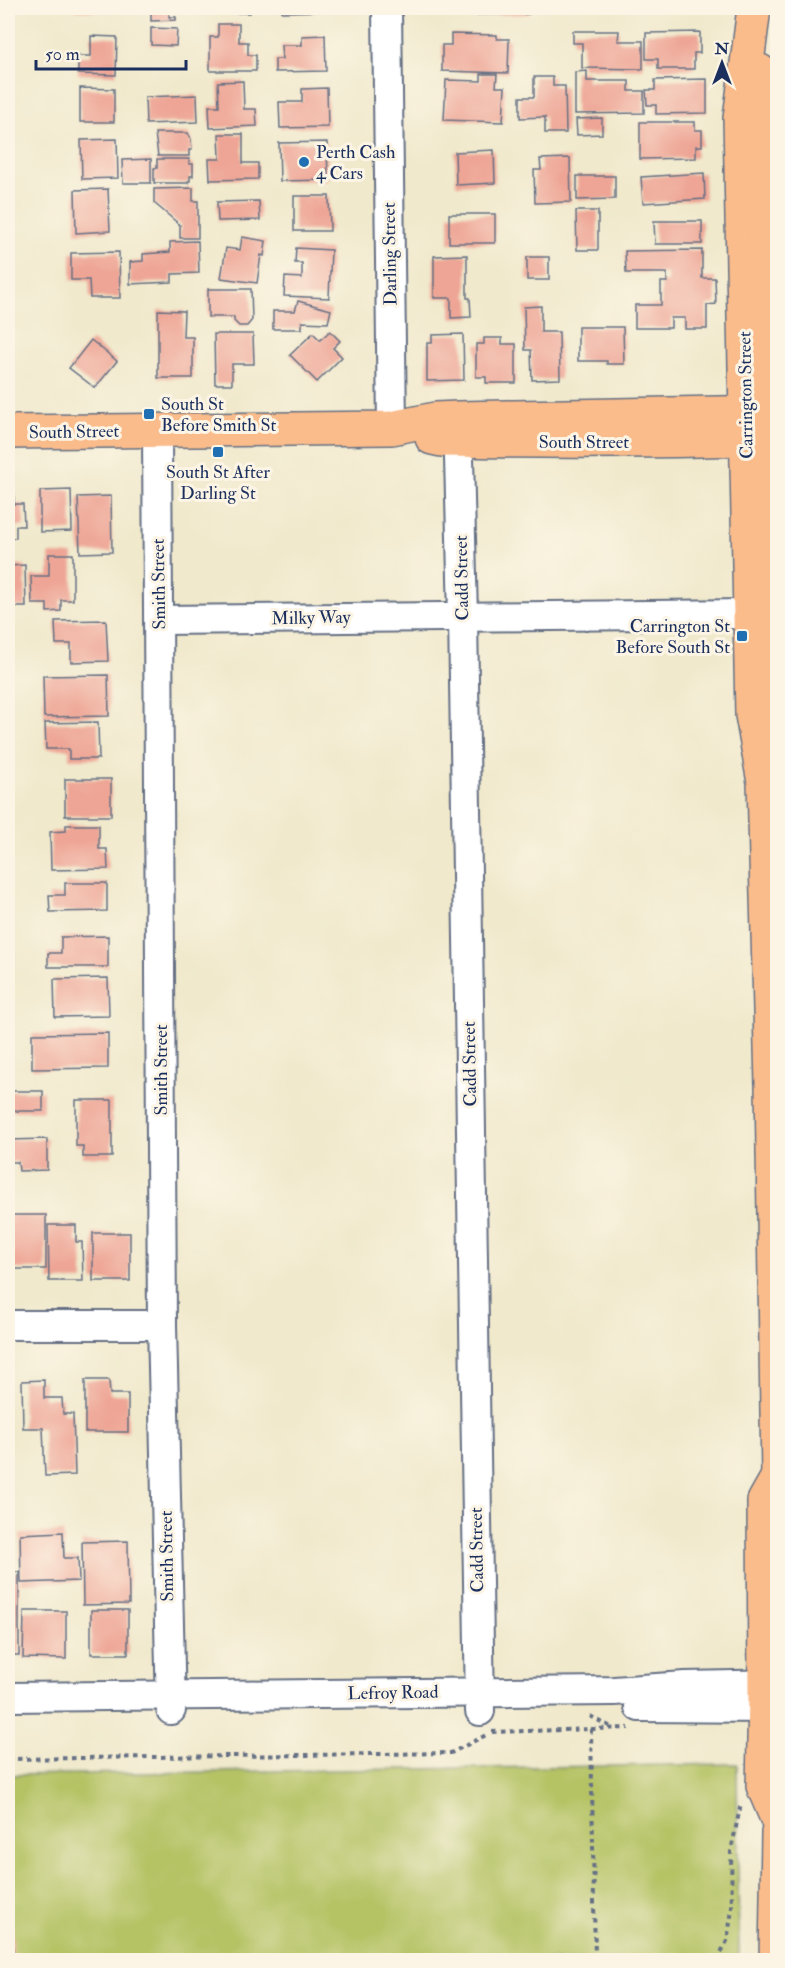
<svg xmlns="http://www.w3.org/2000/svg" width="785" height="1968" viewBox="0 0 785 1968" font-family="'IM FELL Double Pica',serif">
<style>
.green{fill:#b5c365;stroke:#687962;stroke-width:1.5}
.building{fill:#eea595}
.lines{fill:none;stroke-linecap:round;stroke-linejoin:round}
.minor-casing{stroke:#667084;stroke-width:32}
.major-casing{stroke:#667084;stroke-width:36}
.path{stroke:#667084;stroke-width:4;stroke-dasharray:4.5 4.5;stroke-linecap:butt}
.minor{stroke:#fff;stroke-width:28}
.major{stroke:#fabc8b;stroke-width:33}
.poi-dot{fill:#1f6fb2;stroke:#fcf5e5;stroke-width:2}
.labels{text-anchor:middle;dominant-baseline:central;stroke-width:6;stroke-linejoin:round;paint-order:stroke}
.poi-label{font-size:18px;fill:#1b2f5e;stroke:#fcf5e5;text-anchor:start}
.street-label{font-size:18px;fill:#1b2f5e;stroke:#fcf5e5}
</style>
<rect width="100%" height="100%" fill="#fcf5e5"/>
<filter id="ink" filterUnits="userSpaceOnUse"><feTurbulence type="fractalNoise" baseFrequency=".0167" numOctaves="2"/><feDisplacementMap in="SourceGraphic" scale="12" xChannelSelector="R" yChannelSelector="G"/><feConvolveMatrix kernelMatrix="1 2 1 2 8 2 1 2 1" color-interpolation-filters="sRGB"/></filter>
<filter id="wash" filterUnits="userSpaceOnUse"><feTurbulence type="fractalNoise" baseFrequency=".008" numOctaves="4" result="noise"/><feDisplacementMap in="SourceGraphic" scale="24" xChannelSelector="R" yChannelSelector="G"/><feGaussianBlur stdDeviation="1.35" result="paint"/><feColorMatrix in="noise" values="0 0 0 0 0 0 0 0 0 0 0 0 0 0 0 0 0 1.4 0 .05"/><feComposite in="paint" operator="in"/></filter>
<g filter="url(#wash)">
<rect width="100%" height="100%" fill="#f0e9cc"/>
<path class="green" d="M737 1764 739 1960H8V1775Z"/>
<g id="blocks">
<g class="building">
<rect x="76" y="8" width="33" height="3"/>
<path d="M151 8H169V17H176V20L151 21Z"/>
<path d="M216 8H249L250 13H216Z"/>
<path d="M282 8H332V11L282 12Z"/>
<path d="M455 8H529V14L455 15Z"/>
<path d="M218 24H239V42H248V55H256V71H210V37H218Z"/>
<path d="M151 28 177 29 176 46 151 45Z"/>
<path d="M573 31H619L618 41H643V69L582 68V43H573Z"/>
<path d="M700 32V53H694V69H658V59H646V33Z"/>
<path d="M451 34 497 35V39H509L508 73 442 71V45H451Z"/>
<path d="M325 35 326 71 275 72V59H282L281 45H302V36Z"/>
<path d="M91 36 117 37 116 75 78 74V56H91Z"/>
<path d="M587 71V81H629V91H644V113L575 114V72Z"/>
<path d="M481 74H497L496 87H505L503 122 444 120 446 80 481 81Z"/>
<path d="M534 77H553V86H565L566 133H545V117L520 118V97H534Z"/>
<path d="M707 79V113L656 114V105H647L646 90H655V80Z"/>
<path d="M243 81 244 109H256L257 126 210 128 209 106H219L218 82Z"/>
<path d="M80 88 114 89V122H80Z"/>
<path d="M327 88 328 127 280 128 279 102H302V89Z"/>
<path d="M197 95 198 122 146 124 145 97Z"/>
<path d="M602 118V134L577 135 576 119Z"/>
<path d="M640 122H695V130H702V146H696V158L640 159Z"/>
<path d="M155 133H188L191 139 192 150H189V156H158Z"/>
<path d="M219 134H243V163H258V179L210 180 209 159H220Z"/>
<path d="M117 139 118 178 82 179 81 140Z"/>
<path d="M327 142 328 180 280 181 279 143Z"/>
<path d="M494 150 495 183 456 185 455 152Z"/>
<path d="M570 158 571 202 535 203 534 170H541L540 159Z"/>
<path d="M151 159V183H123L122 160Z"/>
<path d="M157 159H189V164H193V176H190V181H188V183H154V168H157Z"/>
<path d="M704 173 705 199 643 203 641 177Z"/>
<path d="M577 176H615V199L577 200Z"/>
<path d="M193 188V201H198V238H180V225L154 203V189Z"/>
<path d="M108 189 110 231 76 233 75 190Z"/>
<path d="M294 196H329L330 231H294Z"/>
<path d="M259 201 260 220 218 221 217 202Z"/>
<path d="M576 211H598V250H577Z"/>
<rect x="449" y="214" width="46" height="29"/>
<path d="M654 221H702V244H655Z"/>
<path d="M242 237 266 241 264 256 261 255 257 283 221 278 226 248 240 250Z"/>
<path d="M198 241 199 273 172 274V282L130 284V262L143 261V254L170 252V242Z"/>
<path d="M296 248 331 250 329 298 284 296 285 277 302 278V263H295Z"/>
<path d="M702 250V278H715L716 304 707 305V329H685V318H671V328H635V305H661V282H667V273H626L625 251Z"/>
<path d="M119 252 120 298H90L89 280H71V253Z"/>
<path d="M467 255V298H470L471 317 451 318V298H434V256Z"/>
<rect x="527" y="257" width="22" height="23"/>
<path d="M208 289H251L252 320 247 326H239L234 321V317H208Z"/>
<path d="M298 301 331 310 328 323 302 322V329H273V311H295Z"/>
<path d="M541 306V332H559L560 379 532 380 531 350H525L524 307Z"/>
<path d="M158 310 184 311 183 337H193V378H158Z"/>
<path d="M578 327H623L624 364H607V361H578Z"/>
<path d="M330 331 340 341 333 348 342 357 317 382 290 355 313 333 320 340Z"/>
<path d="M214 334H253L254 364H232V384H215Z"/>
<path d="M463 334 464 380 427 381V343H432V335Z"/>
<path d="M484 338H502V344H516V383H486V377H476V344H484Z"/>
<path d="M91 340 117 361 95 388 69 368Z"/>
<path d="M71 490 72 531 40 532V491Z"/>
<path d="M8 494H14V504H23L24 526H16V538L8 539Z"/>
<path d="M111 496 112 552 80 553 78 497Z"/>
<path d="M49 554H73V600H61V611L47 612V604H32L31 576H49Z"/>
<path d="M25 565 26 607H8V566Z"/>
<path d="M106 620 108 661 71 662V644H56L55 621Z"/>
<path d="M108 675 109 716 44 717 43 676Z"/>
<path d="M98 722 99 759H69V749H46L45 723Z"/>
<rect x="65" y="779" width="46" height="37"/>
<path d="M66 825H99V849H107L108 869 51 870 50 832 66 831Z"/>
<path d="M65 883H107V911L50 912 49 895H65Z"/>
<path d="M108 936V967H48V953H61V937Z"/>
<path d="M108 978 109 1016 55 1017 54 979Z"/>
<path d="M108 1033V1068L32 1069V1034Z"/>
<rect x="8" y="1091" width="35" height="20"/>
<path d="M76 1100H112V1157H83V1146H76Z"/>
<path d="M47 1139V1170L19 1171 18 1162H8V1140Z"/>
<rect x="8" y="1215" width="38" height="54"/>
<path d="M48 1225H76V1242H82L83 1281H49Z"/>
<rect x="93" y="1233" width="37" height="48"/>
<path d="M44 1380V1398H62L63 1414H73L75 1475 45 1476 43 1428H23L22 1381Z"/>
<path d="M85 1380H109L110 1394H128V1432H85Z"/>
<path d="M63 1532 64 1558H78L79 1581 21 1583 20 1534Z"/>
<path d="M128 1541 129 1604 83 1605 82 1542Z"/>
<rect x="8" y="1572" width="11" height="83"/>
<rect x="91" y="1610" width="37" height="44"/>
<path d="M24 1611H66V1659L23 1658Z"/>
<rect x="8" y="1927" width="5" height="33"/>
</g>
</g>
</g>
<g filter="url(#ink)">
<use href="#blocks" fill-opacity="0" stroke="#667084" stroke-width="1.5"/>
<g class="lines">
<defs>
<g id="minor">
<path d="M387 8 392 428"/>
<path d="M458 418 463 616 480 1711"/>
<path d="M157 430 162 1325 171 1710"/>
<path d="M159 620 749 614"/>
<path d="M8 1325H162"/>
<path d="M8 1697 614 1691 685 1686 778 1684"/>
<path d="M639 1707 778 1708"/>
</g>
<g id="major">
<path d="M754 8 740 118 752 715 764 782 772 1085 778 1478"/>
<path d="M760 71 764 118 768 376 772 438 776 714 768 760"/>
<path d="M8 432 392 428 435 419 458 418 770 412"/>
<path d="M432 438 441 440C551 442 660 442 770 438"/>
<path d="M777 1478 764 1501 765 1695 763 1786 778 1821"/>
<path d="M776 1960 778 1833"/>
</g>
</defs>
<use href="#minor" class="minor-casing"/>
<use href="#major" class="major-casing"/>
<g class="path">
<path d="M590 1716 613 1728"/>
<path d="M591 1729 595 1960"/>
<path d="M492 1732 629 1728"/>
<path d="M8 1759 451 1753 486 1735"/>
<path d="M717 1960 727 1941 732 1910 731 1851 741 1803"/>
</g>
<use href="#minor" class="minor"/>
<use href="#major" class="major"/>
</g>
</g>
<g class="poi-dot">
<circle cx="304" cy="162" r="6"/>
<rect x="143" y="408" width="12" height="12" rx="3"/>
<rect x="212" y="446" width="12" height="12" rx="3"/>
<rect x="736" y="630" width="12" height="12" rx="3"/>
</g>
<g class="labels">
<g class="poi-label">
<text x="316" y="152">Perth Cash<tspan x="316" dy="21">4 Cars</tspan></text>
<text x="161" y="404">South St<tspan x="161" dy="21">Before Smith St</tspan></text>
<text x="218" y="472" text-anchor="middle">South St After<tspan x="218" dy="21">Darling St</tspan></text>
<text x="730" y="626" text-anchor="end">Carrington St<tspan x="730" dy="21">Before South St</tspan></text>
</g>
<g class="street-label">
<text transform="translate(390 254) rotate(-91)">Darling Street</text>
<text transform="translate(746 395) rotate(-91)">Carrington Street</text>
<text transform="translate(74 432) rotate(-1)">South Street</text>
<text x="584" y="442">South Street</text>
<text transform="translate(462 578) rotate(-91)">Cadd Street</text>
<text transform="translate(159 584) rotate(-91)">Smith Street</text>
<text transform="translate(311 618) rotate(-1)">Milky Way</text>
<text transform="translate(470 1064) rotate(-91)">Cadd Street</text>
<text transform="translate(161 1070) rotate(-90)">Smith Street</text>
<text transform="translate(477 1550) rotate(-91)">Cadd Street</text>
<text transform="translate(167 1556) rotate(-91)">Smith Street</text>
<text transform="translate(393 1693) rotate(-1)">Lefroy Road</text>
</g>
</g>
<rect width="785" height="1968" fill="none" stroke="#fcf5e5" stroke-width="30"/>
<g transform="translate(722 63)" stroke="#fcf5e5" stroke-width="4.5" paint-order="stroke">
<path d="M0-4.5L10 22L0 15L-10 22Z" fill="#1b2f5e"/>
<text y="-9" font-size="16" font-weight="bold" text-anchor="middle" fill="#1b2f5e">N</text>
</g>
<path d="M36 60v9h150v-9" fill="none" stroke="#1b2f5e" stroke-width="3"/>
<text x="45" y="60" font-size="18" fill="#1b2f5e" stroke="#fcf5e5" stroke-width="4.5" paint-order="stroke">50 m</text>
</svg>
